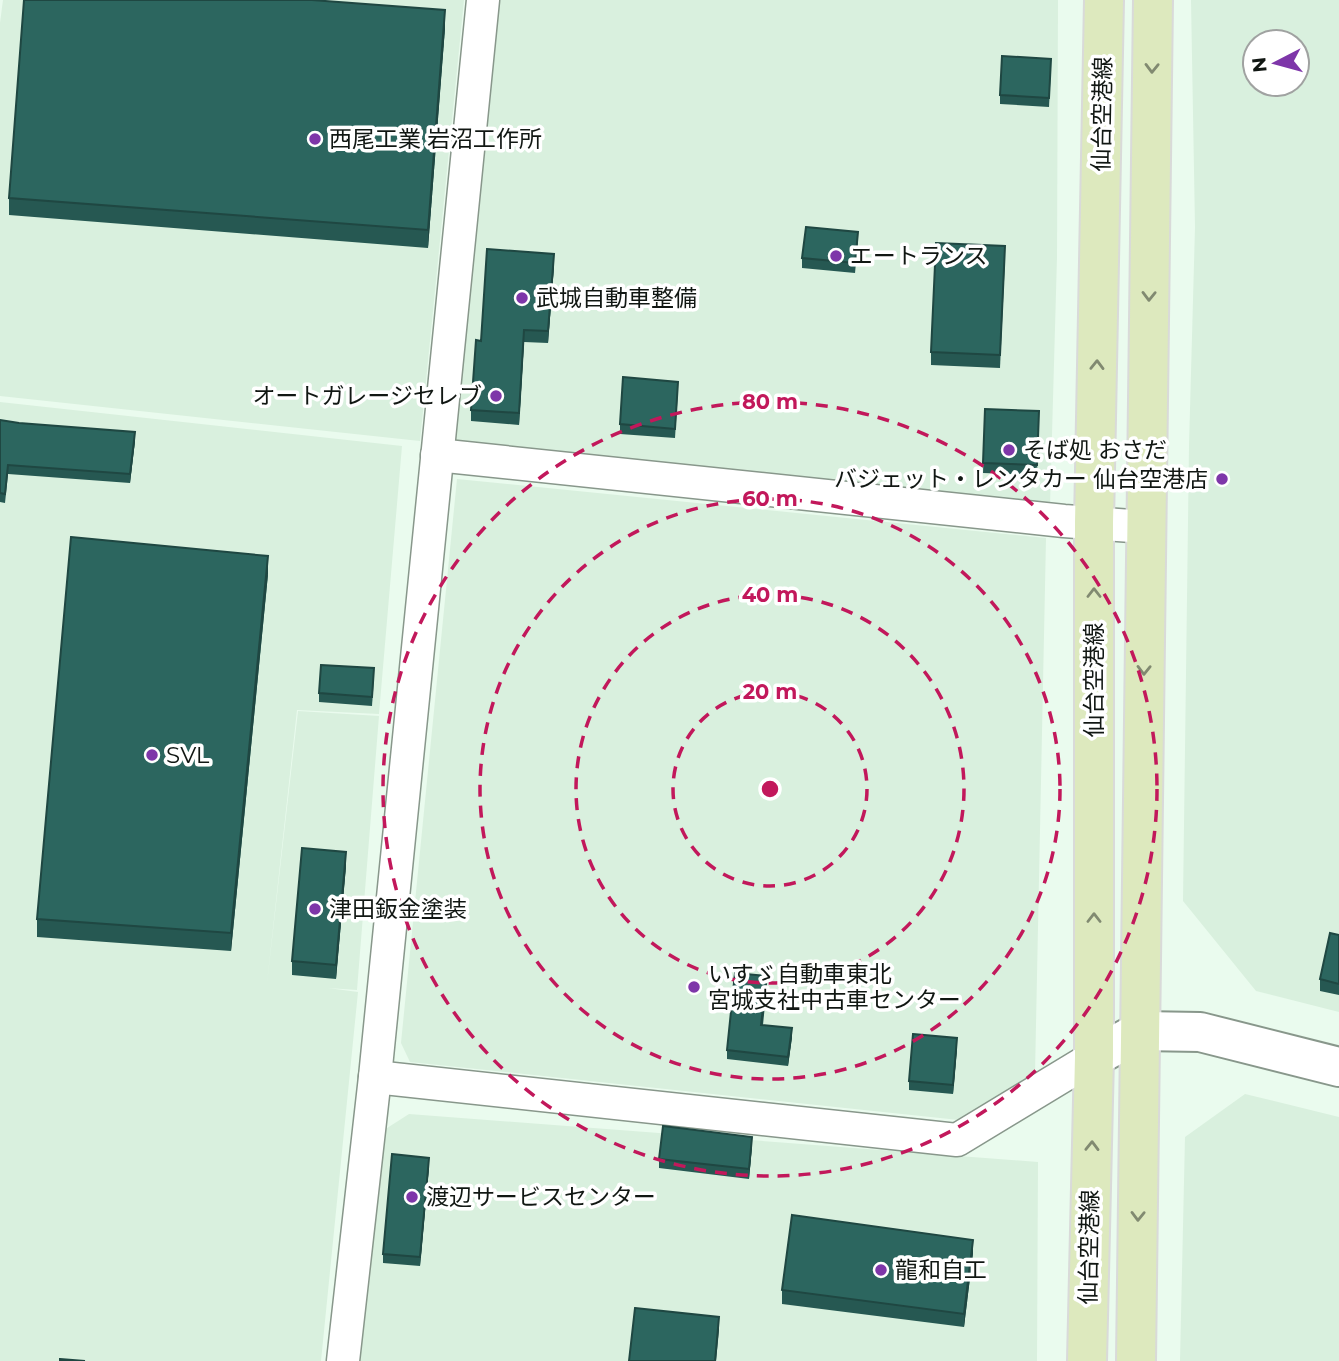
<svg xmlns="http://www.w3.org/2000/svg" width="1339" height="1361" viewBox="0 0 1339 1361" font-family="Montserrat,'Noto Sans JP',sans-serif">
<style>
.built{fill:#d9f0de;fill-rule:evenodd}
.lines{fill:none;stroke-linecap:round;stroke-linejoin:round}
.street-casing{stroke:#88978b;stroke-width:35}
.secondary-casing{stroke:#88978b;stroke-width:42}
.primary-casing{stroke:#d9dad9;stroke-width:42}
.street{stroke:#fff;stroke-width:32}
.secondary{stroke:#fff;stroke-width:38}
.primary{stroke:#dde9be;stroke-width:38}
.wall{fill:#265852}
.shaded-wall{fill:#1f4742}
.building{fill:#2c665f;stroke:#1f4742;stroke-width:2}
.oneway{stroke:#818a71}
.ring{fill:none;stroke:#c2185b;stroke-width:3.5;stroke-dasharray:12 9}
.poi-dot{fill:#7e36a9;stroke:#fff;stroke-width:2.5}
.labels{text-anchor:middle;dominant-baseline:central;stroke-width:7;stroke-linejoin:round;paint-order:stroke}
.street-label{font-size:23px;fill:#111713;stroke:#fff}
.poi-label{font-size:23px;fill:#111713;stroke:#fff;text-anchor:start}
.centre{fill:#c2185b;stroke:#fff;stroke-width:3.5}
.ring-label{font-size:21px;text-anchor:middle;font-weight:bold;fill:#c2185b;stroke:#fff;stroke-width:7;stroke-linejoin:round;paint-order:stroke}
</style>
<rect width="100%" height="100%" fill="#eafbee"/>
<g class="built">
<path d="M3 0H464L420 441 0 396V23Z"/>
<path d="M497 0H1058L1057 257 1050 505 453 443Z"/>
<path d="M1191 0H1339V1012L1256 991 1183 901 1189 446 1195 227ZM1255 42H1297V84H1255Z"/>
<path d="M0 402 402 446 379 714 297 710 267 983 298 711 379 716 357 990 328 988 358 992 321 1361H0Z"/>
<path d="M457 479 1046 538 1035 1073 959 1120 410 1062 401 1043Z"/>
<path d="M1245 1094 1339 1117V1361H1180L1185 1137Z"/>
<path d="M409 1114 1038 1162 1037 1361H360L384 1130Z"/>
</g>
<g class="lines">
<defs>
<g id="street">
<path d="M437 455 1064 521 1145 527"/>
<path d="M375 1077 957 1140 1094 1057"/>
<path d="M343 1361 375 1077 483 0"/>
</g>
<path id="secondary" d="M1094 1057 1141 1031 1200 1032 1339 1067"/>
<g id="primary">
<path d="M1087 1361 1094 1057V523L1104 0"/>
<path d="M1136 1361 1153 0"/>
</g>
</defs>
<use href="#street" class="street-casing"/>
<use href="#secondary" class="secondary-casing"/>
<use href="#primary" class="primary-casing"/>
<use href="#street" class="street"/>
<use href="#secondary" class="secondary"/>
<use href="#primary" class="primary"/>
</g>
<g class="wall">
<path d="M445 28 428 248 9 215V198Z"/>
<path d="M1051 68 1049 107 1000 104V95Z"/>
<path d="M858 241 855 273 802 268V258Z"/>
<path d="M1005 260 1000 368 931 365V352Z"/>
<path d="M554 266 548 343 524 342 519 425 471 421V410L481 341Z"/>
<path d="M678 391 675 438 620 434V424Z"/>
<path d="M985 409 1039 411 1037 475 983 473Z"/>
<path d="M0 420 135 441 130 483 8 474 5 503 0 502Z"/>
<path d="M268 574 231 951 37 937V919Z"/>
<path d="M374 677 372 706 319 702V693Z"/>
<path d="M346 866 336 979 292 975V961Z"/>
<path d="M1339 935V995L1320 991V979Z"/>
<path d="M767 985 763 1025 792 1037 788 1066 727 1059V1050Z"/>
<path d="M957 1048 953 1094 909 1090V1081Z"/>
<path d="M752 1146 749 1179 659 1168V1159Z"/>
<path d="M429 1167 420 1266 383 1263V1254Z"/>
<path d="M973 1253 964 1327 782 1304V1290Z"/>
</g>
<g class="shaded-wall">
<path d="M445 10V28L428 248V230Z"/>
<path d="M554 254V266L548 343V331Z"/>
<path d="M524 330V342L519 425V413Z"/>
<path d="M135 432V441L130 483V474Z"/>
<path d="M268 556V574L231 951V933Z"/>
<path d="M346 852V866L336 979V965Z"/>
<path d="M767 976V985L761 1034V1025Z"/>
<path d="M792 1028V1037L788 1066V1057Z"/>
<path d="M957 1038V1048L953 1094V1085Z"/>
<path d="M752 1137V1146L749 1179V1169Z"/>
<path d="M429 1158V1167L420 1266V1257Z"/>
<path d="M973 1240V1253L964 1327V1314Z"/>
<path d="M719 1317V1330L716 1361H715Z"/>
</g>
<g class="building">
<path d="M24 0H312L445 10 428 230 9 198Z"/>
<path d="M1002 56 1051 59 1049 98 1000 95Z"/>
<path d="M806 227 858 232 855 263 802 258Z"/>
<path d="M936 243 1005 246 1000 355 931 352Z"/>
<path d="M487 249 554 254 548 331 524 330 519 413 471 410 476 340 481 341Z"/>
<path d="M623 377 678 382 675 429 620 424Z"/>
<path d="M985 409 1039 411 1037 465 983 463Z"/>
<path d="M0 420 19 423 135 432 130 474 8 465 5 494 0 493Z"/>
<path d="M71 537 268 556 231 933 37 919Z"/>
<path d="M321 665 374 668 372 697 319 693Z"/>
<path d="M302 848 346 852 336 965 292 961Z"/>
<path d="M1330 933 1339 935V984L1320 979Z"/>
<path d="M735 973 767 976 761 1025 792 1028 788 1057 727 1050Z"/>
<path d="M913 1034 957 1038 953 1085 909 1081Z"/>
<path d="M663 1126 752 1137 749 1169 659 1159Z"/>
<path d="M392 1154 429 1158 420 1257 383 1254Z"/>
<path d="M792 1215 973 1240 964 1314 782 1290Z"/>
<path d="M635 1308 719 1317 715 1361H629Z"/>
<path d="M60 1359 85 1361H60Z"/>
</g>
<defs><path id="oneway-chevron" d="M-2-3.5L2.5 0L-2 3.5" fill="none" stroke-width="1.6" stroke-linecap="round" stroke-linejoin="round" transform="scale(1.75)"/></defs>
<g class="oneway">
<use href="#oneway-chevron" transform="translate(1152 68) rotate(91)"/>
<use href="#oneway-chevron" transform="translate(1149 296) rotate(91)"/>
<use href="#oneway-chevron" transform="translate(1097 365) rotate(-89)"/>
<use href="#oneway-chevron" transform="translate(1094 593) rotate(-90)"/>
<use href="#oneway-chevron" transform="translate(1144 670) rotate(91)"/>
<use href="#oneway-chevron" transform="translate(1094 918) rotate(-90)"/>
<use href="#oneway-chevron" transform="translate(1092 1146) rotate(-89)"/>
<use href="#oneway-chevron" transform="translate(1138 1216) rotate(91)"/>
</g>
<g class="ring">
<circle cx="770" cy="789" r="97"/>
<circle cx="770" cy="789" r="194"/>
<circle cx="770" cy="789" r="290"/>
<circle cx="770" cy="789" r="387"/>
</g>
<g class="poi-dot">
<circle cx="315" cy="139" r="7"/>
<circle cx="836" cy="256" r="7"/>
<circle cx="522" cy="298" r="7"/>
<circle cx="496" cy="396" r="7"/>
<circle cx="1009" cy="450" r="7"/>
<circle cx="1222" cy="479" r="7"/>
<circle cx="152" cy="755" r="7"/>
<circle cx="315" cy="909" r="7"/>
<circle cx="694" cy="987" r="7"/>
<circle cx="412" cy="1197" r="7"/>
<circle cx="881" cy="1270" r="7"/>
</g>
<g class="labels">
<g class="street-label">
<text transform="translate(1102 114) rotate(-89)">仙台空港線</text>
<text transform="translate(1094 680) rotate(-90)">仙台空港線</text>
<text transform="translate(1089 1247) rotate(-89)">仙台空港線</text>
</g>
<g class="poi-label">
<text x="329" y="139">西尾工業 岩沼工作所</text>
<text x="850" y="256">エートランス</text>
<text x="536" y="298">武城自動車整備</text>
<text x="482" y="396" text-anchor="end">オートガレージセレブ</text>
<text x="1023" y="450">そば処 おさだ</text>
<text x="1208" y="479" text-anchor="end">バジェット・レンタカー 仙台空港店</text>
<text x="166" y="755">SVL</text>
<text x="329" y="909">津田鈑金塗装</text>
<text x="708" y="974">いすゞ自動車東北<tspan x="708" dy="26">宮城支社中古車センター</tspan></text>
<text x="426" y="1197">渡辺サービスセンター</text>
<text x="895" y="1270">龍和自工</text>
</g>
</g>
<circle cx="770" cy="789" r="10" class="centre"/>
<g class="ring-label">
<text x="770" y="409">80 m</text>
<text x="770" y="506">60 m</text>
<text x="770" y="602">40 m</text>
<text x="770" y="699">20 m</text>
</g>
<g transform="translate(1276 63) rotate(264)"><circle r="33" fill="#ffffff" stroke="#a0a2a1" stroke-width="2"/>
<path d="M0-5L12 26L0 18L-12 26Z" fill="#7e36a9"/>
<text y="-10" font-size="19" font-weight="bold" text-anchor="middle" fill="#111713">N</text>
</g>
</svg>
